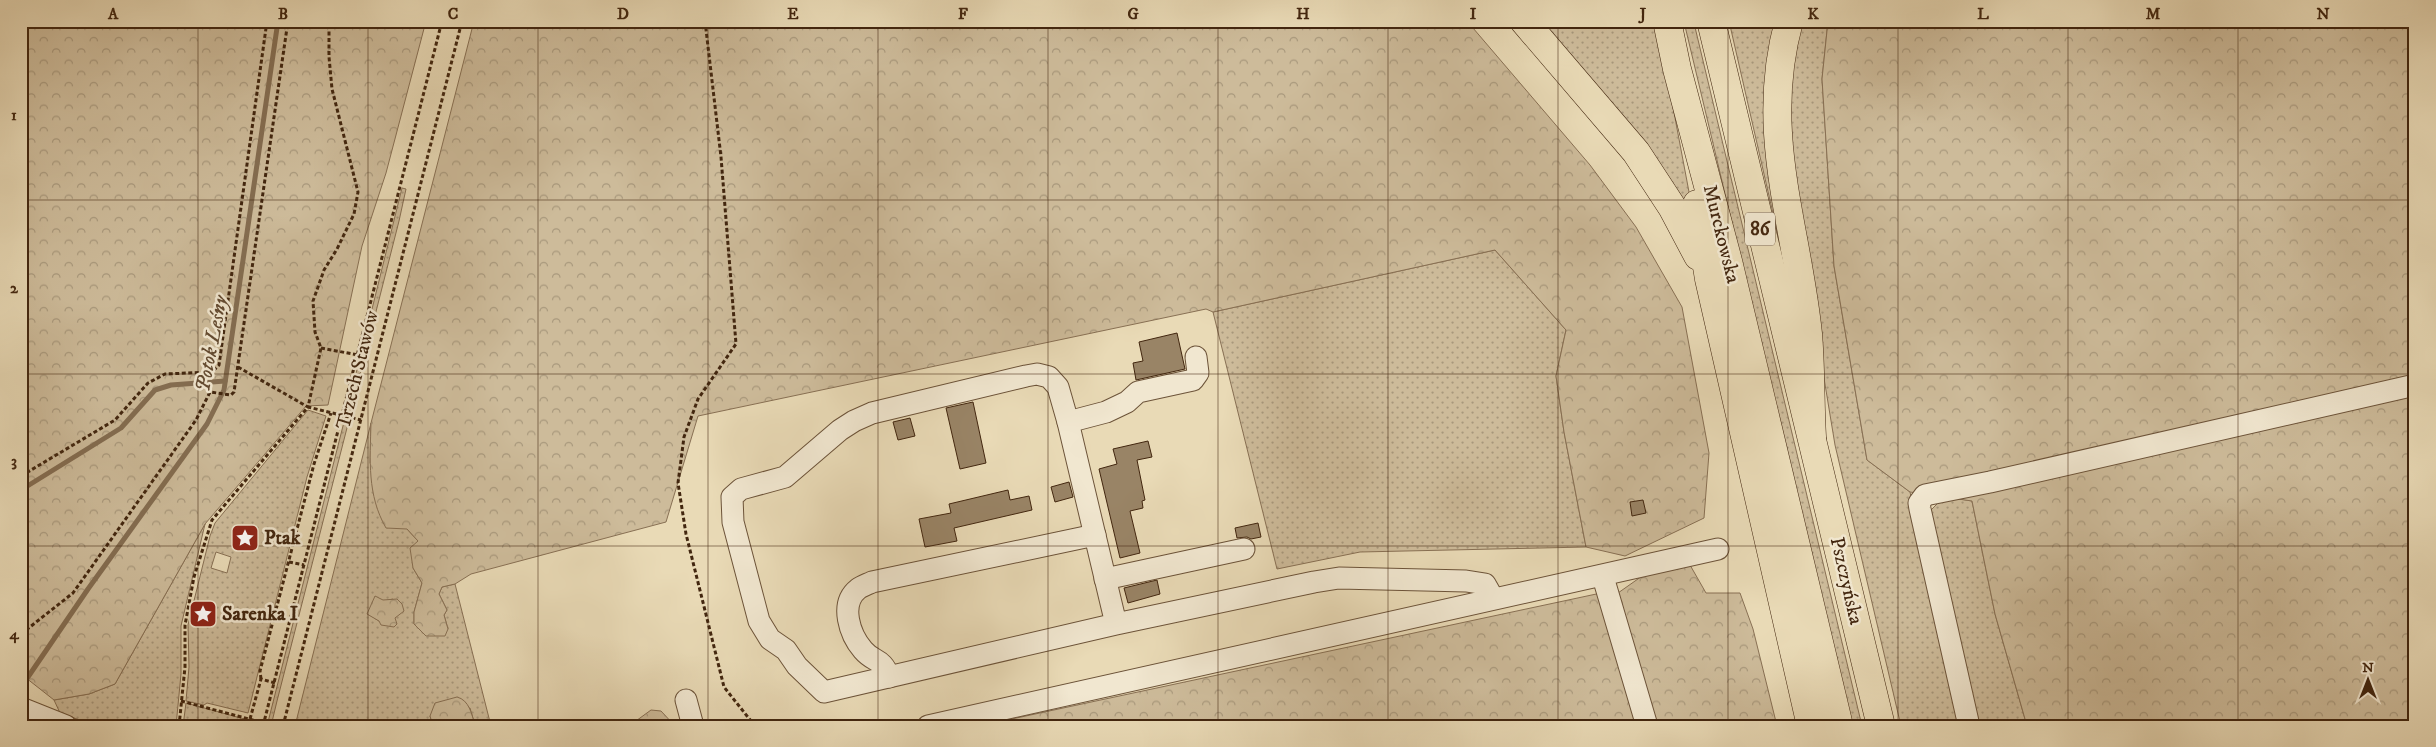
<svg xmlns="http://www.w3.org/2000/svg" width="2436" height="747" viewBox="0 0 2436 747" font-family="'IM FELL DW Pica',serif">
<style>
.grass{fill:url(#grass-dots);stroke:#887054;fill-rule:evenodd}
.forest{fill:url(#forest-crowns);stroke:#887054}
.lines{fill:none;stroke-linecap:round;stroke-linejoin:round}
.stream{stroke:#846d51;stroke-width:5}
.building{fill:#998466;stroke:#42260f}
.minor-casing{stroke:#6c5339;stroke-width:23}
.major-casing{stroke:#42260f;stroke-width:29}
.highway-casing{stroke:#42260f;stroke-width:29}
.path{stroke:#42260f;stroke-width:3;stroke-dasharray:4 2.5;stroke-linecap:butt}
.minor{stroke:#f1e7d0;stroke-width:21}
.major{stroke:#e9dab6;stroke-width:28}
.highway{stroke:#e9dab6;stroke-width:28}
.grid{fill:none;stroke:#42260f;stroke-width:1;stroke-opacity:0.55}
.labels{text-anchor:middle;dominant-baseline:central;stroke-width:5;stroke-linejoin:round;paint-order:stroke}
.shield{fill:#f1e7d0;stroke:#766049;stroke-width:1}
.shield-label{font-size:19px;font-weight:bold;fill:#42260f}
.street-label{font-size:20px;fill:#42260f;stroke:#f1e7d0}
.poi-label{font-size:20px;font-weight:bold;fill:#42260f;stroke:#f1e7d0;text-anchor:start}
.water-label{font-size:21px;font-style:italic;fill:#634a30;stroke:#f1e7d0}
.neatline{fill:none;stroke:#42260f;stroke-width:2}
.grid-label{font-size:16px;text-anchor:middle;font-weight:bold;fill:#42260f}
</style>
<defs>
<pattern id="grass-dots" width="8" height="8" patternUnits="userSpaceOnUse" patternTransform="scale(1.25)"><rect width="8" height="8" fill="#cdbb9a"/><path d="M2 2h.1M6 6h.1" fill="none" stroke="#a8987c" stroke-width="1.8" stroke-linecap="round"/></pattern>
<pattern id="forest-crowns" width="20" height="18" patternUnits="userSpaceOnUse" patternTransform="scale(1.25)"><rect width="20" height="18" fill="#cdbb9a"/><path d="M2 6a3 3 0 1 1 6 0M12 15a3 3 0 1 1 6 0" fill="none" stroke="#a8987c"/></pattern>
</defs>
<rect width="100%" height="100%" fill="#e9dab6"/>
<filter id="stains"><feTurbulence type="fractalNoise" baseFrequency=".004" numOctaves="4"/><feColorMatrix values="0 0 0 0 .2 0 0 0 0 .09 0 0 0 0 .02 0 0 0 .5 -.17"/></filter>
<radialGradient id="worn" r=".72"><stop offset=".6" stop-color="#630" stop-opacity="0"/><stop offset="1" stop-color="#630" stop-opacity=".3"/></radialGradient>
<g class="grass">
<path d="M1539 21H1653L1672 102 1696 229Z"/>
<path d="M1729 21H1779L1782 247 1780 244Z"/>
<path d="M1797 21H1828L1822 79 1834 266 1867 460 1910 492 1960 726H1901L1835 445 1796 208 1790 171 1789 58Z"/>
<path d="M1694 23 1862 726H1852L1685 26Z"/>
<path d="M402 188 406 189 399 221 350 414H346Z"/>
<path d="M1495 250 1566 330 1556 376 1564 432 1586 547 1360 552 1277 569 1213 312Z"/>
<path d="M308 410 326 416 307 477 248 713 207 703 204 705 186 701 189 667 188 625 210 536 215 523ZM216 552 231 557 227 573 211 568Z"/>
<path d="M344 422 348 424 277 701 271 726H267Z"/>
<path d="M371 423 370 463 407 529 418 541 413 568 422 583 414 612V624L420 629H448L444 615 447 610 439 594 442 587 455 584 491 726H475L470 708 430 716 433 726H295ZM393 599 399 613 395 618 379 621 368 614C374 605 382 601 393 599Z"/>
<path d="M1954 498 1972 501 1995 614 2027 726H1977L1930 511 1939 502Z"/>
<path d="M205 524 181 626V674L176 726H97L60 713 54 700 89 694 115 684Z"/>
<path d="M186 703 259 723 258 726H183Z"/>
</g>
<g class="forest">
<path d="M21 21H426L386 173 362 246 328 405 306 406 205 524 115 684 89 694 54 700 21 674Z"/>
<path d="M474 21H1467L1590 165 1636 227 1682 307 1709 453 1704 518 1625 556 1586 547 1564 432 1556 376 1566 330 1495 250 1213 312 1206 309 698 416 666 522 471 574 455 584 442 587 439 594 447 610 444 615 448 629 445 636H426L414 624V612L422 583 413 568 410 548 418 541 407 529 386 528C367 495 370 460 371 423Z"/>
<path d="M1828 21H2415V726H2027L1995 614 1972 501 1910 492 1867 460 1834 266 1822 79Z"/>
<path d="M1690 565 1706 593H1740L1753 629 1777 726H979L1601 593H1618L1645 574Z"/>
<path d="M375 596 383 600 397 599 402 604 404 611 395 618 397 624 394 627 381 625 379 621 367 614Z"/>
<path d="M457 697C469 700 472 714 475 726H433L430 716 435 703Z"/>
<path d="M651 710 661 711 675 726H629Z"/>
</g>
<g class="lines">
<g class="stream">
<path d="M21 490 121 428 155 390 171 385 225 381"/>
<path d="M28 677 88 589 207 424 224 390 278 21"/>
</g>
</g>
<g class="building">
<path d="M1177 333 1185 369 1136 380 1133 363 1143 361 1139 342Z"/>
<path d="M973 402 986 463 960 469 946 408Z"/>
<path d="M910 418 915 436 898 440 893 422Z"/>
<path d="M1148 441 1152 457 1137 460 1145 500 1142 501 1143 508 1130 511 1140 553 1120 558 1099 469 1117 464 1113 449Z"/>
<path d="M1069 482 1073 497 1055 502 1051 487Z"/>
<path d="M1008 490 1010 500 1029 496 1032 510 954 528 957 541 925 547 919 519 951 513 949 504Z"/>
<path d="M1643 500 1646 513 1632 516 1630 502Z"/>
<path d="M1258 523 1261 537 1251 539 1247 537 1237 538 1235 528Z"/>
<path d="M1157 580 1160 594 1128 603 1124 588Z"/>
</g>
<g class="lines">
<defs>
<g id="minor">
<path d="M1068 422 1106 412 1127 402 1138 392 1193 380 1198 373 1196 357"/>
<path d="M1603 577 1647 726"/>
<path d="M1105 579 1244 549"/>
<path d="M1116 624 1068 422 1058 387 1049 377 1037 374 1026 376 872 413 854 421 840 430 785 477 741 489 732 497 733 522 759 621 770 639 786 650 797 666 824 692 1116 624 1314 582 1339 578 1466 581 1485 584 1493 598"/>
<path d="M889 677C882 657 874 663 863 650 850 635 839 604 858 589 862 586 868 584 872 582L1095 535"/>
<path d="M686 700 693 726"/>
<path d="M21 708 66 726"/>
<path d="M928 726 1718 549"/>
<path d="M1969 726 1920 509 1919 503 1925 495 1990 482 2415 385"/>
</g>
<g id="major">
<path d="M1524 21 1636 152 1672 207 1698 256"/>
<path d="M1667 21 1677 69 1728 261 1839 726"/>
<path d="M1711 21 1881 726"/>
<path d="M1697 204 1709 279 1811 726"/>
</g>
<path id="highway" d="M1789 21C1758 133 1797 225 1808 334 1811 368 1810 403 1812 437"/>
</defs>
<use href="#minor" class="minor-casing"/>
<use href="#major" class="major-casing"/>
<use href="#highway" class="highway-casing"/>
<g class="path">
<path d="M705 21 721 157 736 344 698 399 684 437 678 483 686 534 724 687 755 726"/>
<path d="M321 348 358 355"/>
<path d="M238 367 308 407 321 348 315 332 313 301 324 270 337 249 354 214 358 192 332 89 329 57V21"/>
<path d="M21 476 115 420 148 383 165 374 212 372 219 365 267 21"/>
<path d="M289 562 304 565"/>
<path d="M21 634 73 593 196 420 210 392 231 395 234 392 288 21"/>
<path d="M261 679 260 671 314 464 331 413"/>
<path d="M181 701 264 723"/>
<path d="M250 719 261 679 275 683"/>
<path d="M179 726 185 667V625L194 577 212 520 308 407 361 420"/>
<path d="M263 726 442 21"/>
<path d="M283 726 462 21"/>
<path d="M477 726 490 722 505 726"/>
</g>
<use href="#minor" class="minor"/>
<use href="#major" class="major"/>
<use href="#highway" class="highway"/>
</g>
<path class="grid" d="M198 21V726M368 21V726M538 21V726M708 21V726M878 21V726M1048 21V726M1218 21V726M1388 21V726M1558 21V726M1728 21V726M1898 21V726M2068 21V726M2238 21V726M21 200H2415M21 374H2415M21 546H2415"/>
<defs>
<symbol id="sight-square" viewBox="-11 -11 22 22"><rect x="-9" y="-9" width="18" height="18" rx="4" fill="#8f2418" stroke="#f1e7d0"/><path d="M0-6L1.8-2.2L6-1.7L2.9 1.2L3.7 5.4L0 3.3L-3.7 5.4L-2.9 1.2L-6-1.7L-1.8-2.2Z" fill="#fff"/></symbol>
</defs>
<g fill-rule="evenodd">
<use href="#sight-square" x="229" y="522" width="32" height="32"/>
<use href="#sight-square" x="187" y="598" width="32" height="32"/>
</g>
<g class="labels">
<rect class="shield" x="1745" y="212.5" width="30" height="33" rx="4"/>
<g class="shield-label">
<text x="1760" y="229">86</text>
</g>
<g class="street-label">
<text transform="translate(1721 234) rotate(76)">Murckowska</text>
<text transform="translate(358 370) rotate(-76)">Trzech Stawów</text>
<text transform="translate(1846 581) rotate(77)">Pszczyńska</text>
</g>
<g class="poi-label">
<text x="264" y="538">Ptak</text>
<text x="222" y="614">Sarenka I</text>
</g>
<g class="water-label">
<text transform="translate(212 344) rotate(-79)">Potok Leśny</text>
</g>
</g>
<rect width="2436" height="747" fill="none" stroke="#e9dab6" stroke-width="55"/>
<g transform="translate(2368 680)" stroke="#f1e7d0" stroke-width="4" paint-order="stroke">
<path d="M0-4L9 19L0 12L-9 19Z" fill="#42260f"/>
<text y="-8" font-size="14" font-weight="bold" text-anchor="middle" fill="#42260f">N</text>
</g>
<rect x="28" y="28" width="2380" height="692" class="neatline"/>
<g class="grid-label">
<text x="113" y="19">A</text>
<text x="283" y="19">B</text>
<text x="453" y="19">C</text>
<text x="623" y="19">D</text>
<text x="793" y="19">E</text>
<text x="963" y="19">F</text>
<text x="1133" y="19">G</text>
<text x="1303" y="19">H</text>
<text x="1473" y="19">I</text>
<text x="1643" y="19">J</text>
<text x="1813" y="19">K</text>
<text x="1983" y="19">L</text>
<text x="2153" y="19">M</text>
<text x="2323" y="19">N</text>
<text x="14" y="120">1</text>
<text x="14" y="293">2</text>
<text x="14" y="466">3</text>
<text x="14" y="639">4</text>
</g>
<rect width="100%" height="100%" filter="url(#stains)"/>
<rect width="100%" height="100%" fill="url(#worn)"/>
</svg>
